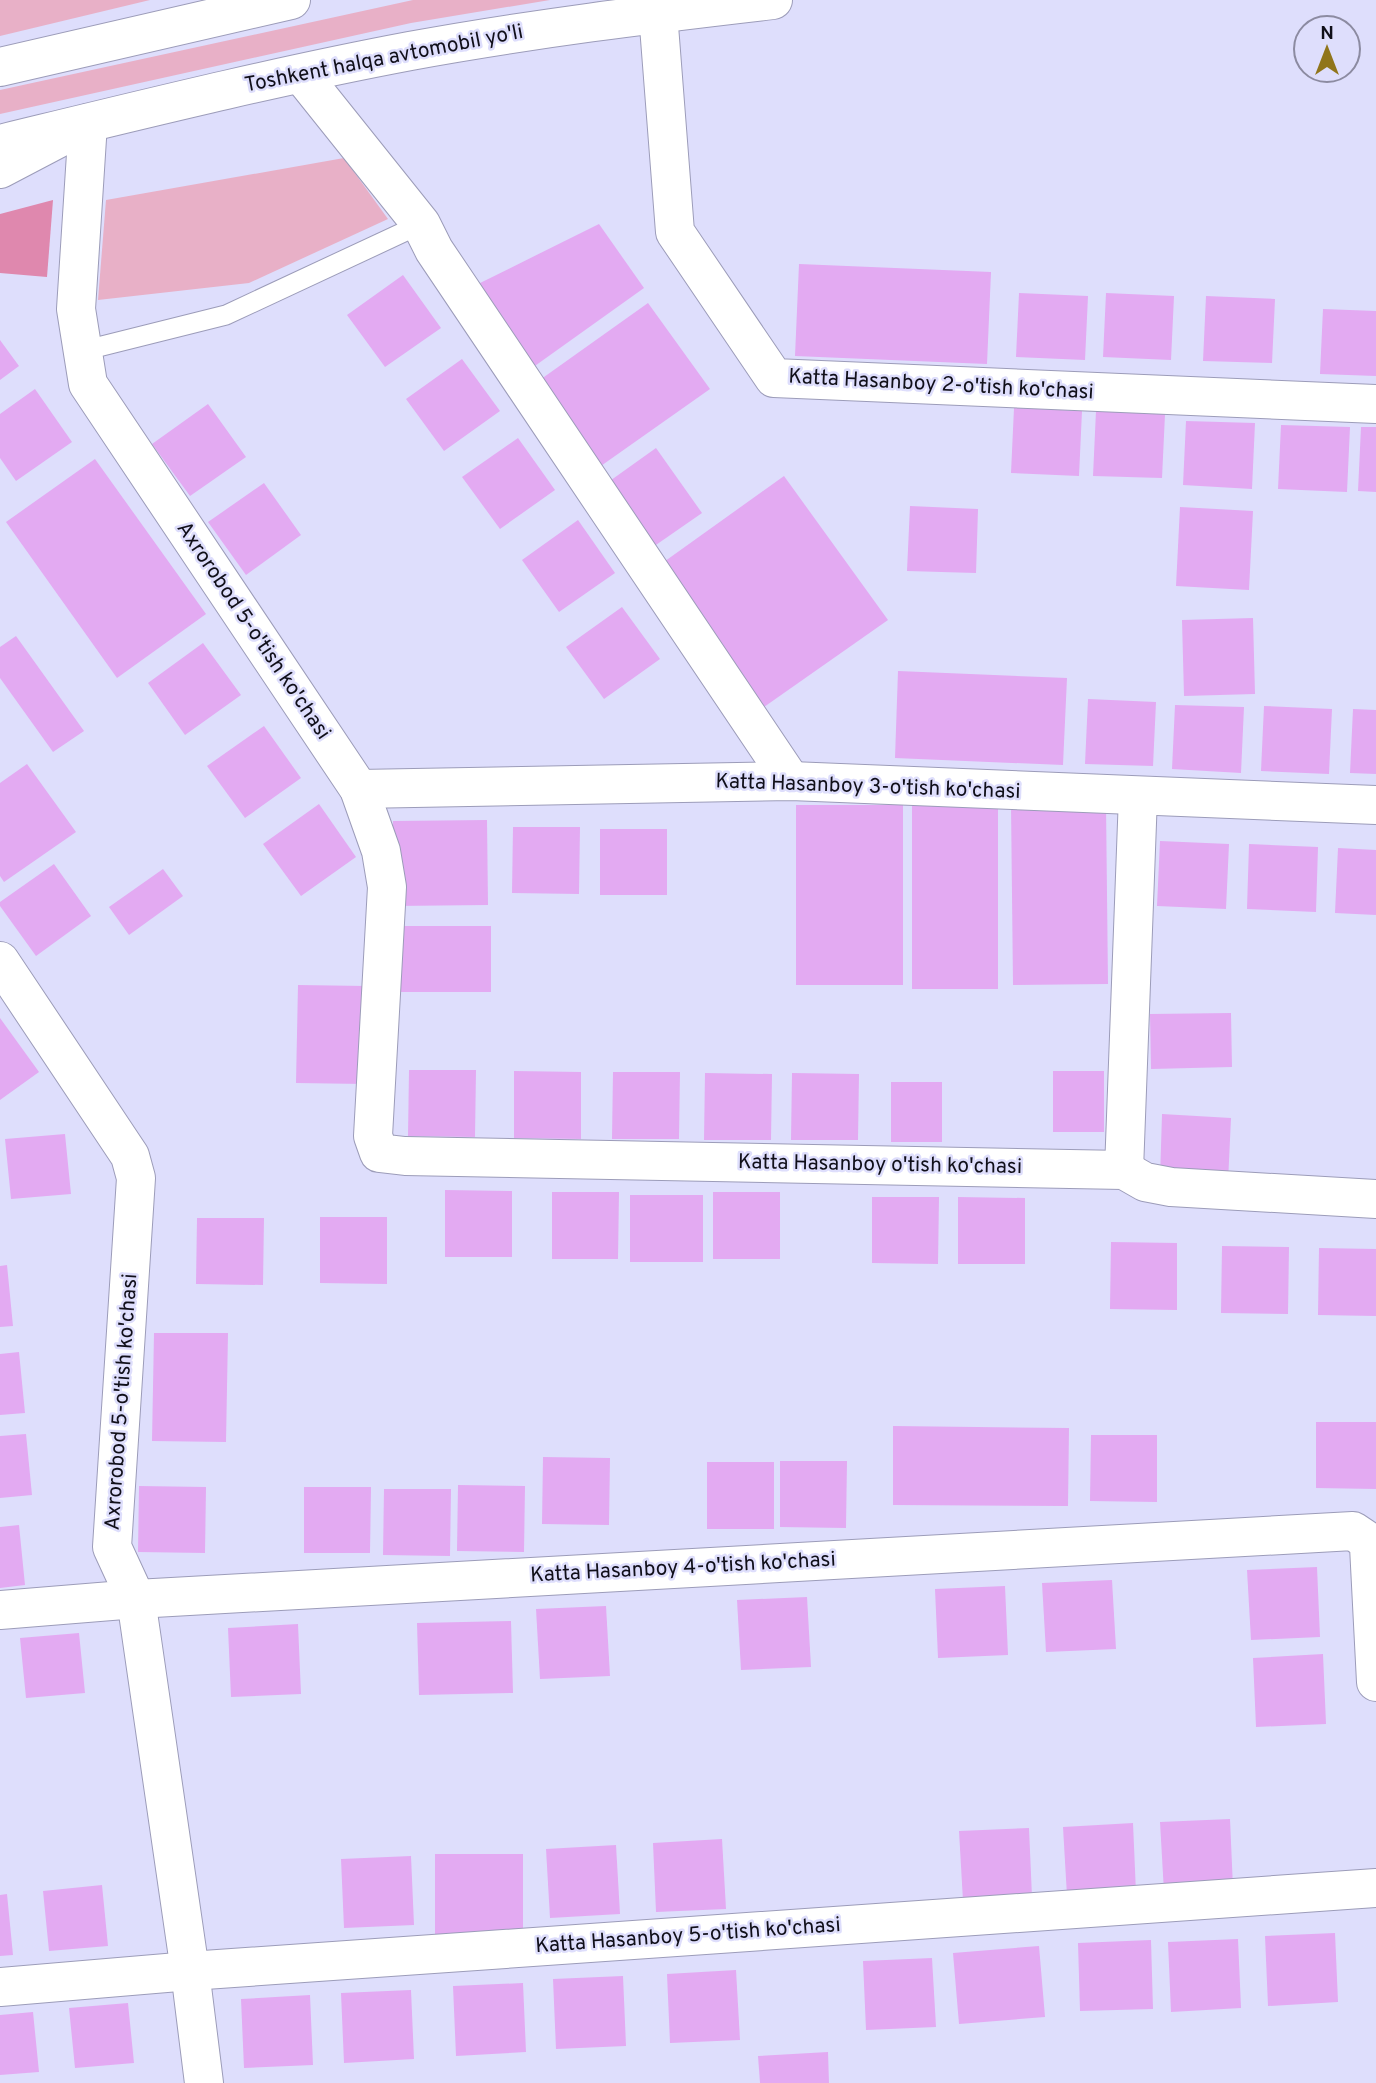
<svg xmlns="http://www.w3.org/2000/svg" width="1376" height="2083" viewBox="0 0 1376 2083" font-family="Overpass,sans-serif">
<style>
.green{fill:#e8b0c7}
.forest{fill:#df88ae}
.building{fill:#e3aaf2}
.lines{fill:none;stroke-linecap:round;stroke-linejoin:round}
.service-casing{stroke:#9c9cb9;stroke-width:21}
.minor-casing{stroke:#9c9cb9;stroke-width:40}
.tertiary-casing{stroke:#9c9cb9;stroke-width:40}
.trunk-casing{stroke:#9c9cb9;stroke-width:40}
.service{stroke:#fff;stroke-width:19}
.minor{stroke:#fff;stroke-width:38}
.tertiary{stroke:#fff;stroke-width:38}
.trunk{stroke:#fff;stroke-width:38}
.labels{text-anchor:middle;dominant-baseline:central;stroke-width:5;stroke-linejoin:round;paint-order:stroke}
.street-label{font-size:21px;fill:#100f19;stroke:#dedefc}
</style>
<rect width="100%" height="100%" fill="#dedefc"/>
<g class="green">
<path d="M0 0H150L0 36Z"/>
<path d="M413 0H550L411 23 0 114V90Z"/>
<path d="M344 158 388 219 249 283 98 300 106 200Z"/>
</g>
<path class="forest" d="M53 200 47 277 0 273V214Z"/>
<g class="building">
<path d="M599 224 644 288 532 368 474 286Z"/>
<path d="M799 264 991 272 987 364 795 356Z"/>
<path d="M403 275 441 328 385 367 347 315Z"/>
<path d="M1019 293 1088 296 1085 360 1016 357Z"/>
<path d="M1106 293 1174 296 1171 360 1103 357Z"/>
<path d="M1206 296 1275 299 1272 363 1203 361Z"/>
<path d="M648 303 710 389 598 468 537 382Z"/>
<path d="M1323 309 1376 311V376L1320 374Z"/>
<path d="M0 340 19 366 0 380Z"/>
<path d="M462 359 500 411 444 451 406 399Z"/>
<path d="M35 389 72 442 16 481 0 458V414Z"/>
<path d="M208 404 246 457 190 496 152 444Z"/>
<path d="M1014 408 1082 411 1079 476 1011 473Z"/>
<path d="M1096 411 1165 414 1162 478 1093 476Z"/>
<path d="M1186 421 1255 423 1252 489 1183 485Z"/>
<path d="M1281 425 1350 427 1347 492 1278 489Z"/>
<path d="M1361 427H1376V492L1358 491Z"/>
<path d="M518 438 555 490 500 529 462 477Z"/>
<path d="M656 448 702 513 653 547 607 483Z"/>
<path d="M95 459 206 614 117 678 6 522Z"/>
<path d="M784 476 888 620 764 707 661 564Z"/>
<path d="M264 483 301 535 246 575 208 522Z"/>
<path d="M910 506 978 509 976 573 907 571Z"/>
<path d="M1180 507 1253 511 1249 590 1176 586Z"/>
<path d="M578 520 615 573 559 612 522 560Z"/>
<path d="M622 607 660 659 604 699 566 647Z"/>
<path d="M1253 618 1255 694 1184 696 1182 620Z"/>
<path d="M16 636 84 731 53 752 0 678V647Z"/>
<path d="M203 643 241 695 185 735 148 683Z"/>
<path d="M898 671 1067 678 1063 765 895 758Z"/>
<path d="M1088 699 1156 702 1153 766 1085 764Z"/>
<path d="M1175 705 1244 707 1241 773 1172 769Z"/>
<path d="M1264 706 1332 709 1329 774 1261 771Z"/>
<path d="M1353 709 1376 710V774L1350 773Z"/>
<path d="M264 726 301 778 245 818 207 766Z"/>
<path d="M27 764 76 832 4 882 0 876V783Z"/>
<path d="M319 804 356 857 301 896 263 844Z"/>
<path d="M1106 804 1108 984 1013 985 1011 805Z"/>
<rect x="796" y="805" width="107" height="180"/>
<rect x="912" y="805" width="86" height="184"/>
<path d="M487 820 488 905 394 906 393 821Z"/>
<path d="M513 827H580L579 894 512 893Z"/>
<rect x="600" y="829" width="67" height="66"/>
<path d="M1160 841 1229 844 1226 909 1157 906Z"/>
<path d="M1249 844 1318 847 1316 912 1247 909Z"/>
<path d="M1338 848 1376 850V915L1335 913Z"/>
<path d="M54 864 91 916 36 956 0 906V902Z"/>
<path d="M163 869 183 896 129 935 109 907Z"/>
<rect x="396" y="926" width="95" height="66"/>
<path d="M298 985 366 986 365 1084 296 1083Z"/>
<path d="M1231 1013 1232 1067 1151 1069 1150 1014Z"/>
<path d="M0 1018 39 1072 0 1100Z"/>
<path d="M409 1070H476L475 1137 408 1136Z"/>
<path d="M514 1071 581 1072V1139L514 1138Z"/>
<rect x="1053" y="1071" width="51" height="61"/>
<path d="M613 1072H680L679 1139H612Z"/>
<path d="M705 1073 772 1074 771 1140H704Z"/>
<path d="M792 1073 859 1074 858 1140H791Z"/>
<rect x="891" y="1082" width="51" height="60"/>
<path d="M1162 1114 1231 1118 1228 1182 1160 1179Z"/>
<path d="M65 1134 71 1194 11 1199 5 1139Z"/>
<path d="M445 1190 512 1191V1257H445Z"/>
<path d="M552 1192H619L618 1259H552Z"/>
<rect x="713" y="1192" width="67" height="67"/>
<rect x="630" y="1195" width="73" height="67"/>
<path d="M872 1197H939L938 1264 872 1263Z"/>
<path d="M958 1197 1025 1198V1264H958Z"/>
<path d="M320 1217H387V1284L320 1283Z"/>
<path d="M197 1218H264L263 1285 196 1284Z"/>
<path d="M1111 1242 1177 1243V1310L1110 1309Z"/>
<path d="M1222 1246 1289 1247 1288 1314 1221 1313Z"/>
<path d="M1319 1248 1376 1249V1316L1318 1315Z"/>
<path d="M7 1265 13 1326 0 1327V1266Z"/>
<path d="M154 1333H228L226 1442 152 1441Z"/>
<path d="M19 1352 25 1413 0 1415V1354Z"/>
<path d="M1316 1422H1376V1489L1316 1488Z"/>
<path d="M893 1426 1069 1428 1068 1506 893 1505Z"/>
<path d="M26 1434 32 1495 0 1498V1436Z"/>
<path d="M1091 1435H1157V1502L1090 1501Z"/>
<path d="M543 1457 610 1458 609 1525 542 1524Z"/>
<path d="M780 1461H847L846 1528 780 1527Z"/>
<rect x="707" y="1462" width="67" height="67"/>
<path d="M458 1485 525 1486 524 1552 457 1551Z"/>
<path d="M139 1486 206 1487 205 1553 138 1552Z"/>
<path d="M304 1487H371L370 1553H304Z"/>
<path d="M384 1489H451L450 1556 383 1555Z"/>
<path d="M19 1525 25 1585 0 1588V1527Z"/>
<path d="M1317 1567 1320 1637 1251 1640 1247 1570Z"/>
<path d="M1112 1580 1116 1649 1046 1652 1042 1583Z"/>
<path d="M1005 1586 1008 1655 938 1658 935 1589Z"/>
<path d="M807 1597 811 1667 741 1670 737 1600Z"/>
<path d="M606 1606 610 1676 540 1679 536 1609Z"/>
<path d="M511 1621 513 1693 419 1695 417 1623Z"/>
<path d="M298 1624 301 1694 231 1697 228 1628Z"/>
<path d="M79 1633 85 1693 26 1698 20 1638Z"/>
<path d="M1323 1654 1326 1724 1256 1727 1253 1658Z"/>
<path d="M1230 1819 1233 1888 1164 1892 1160 1822Z"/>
<path d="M1133 1823 1136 1893 1067 1896 1063 1827Z"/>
<path d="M1029 1828 1032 1897 963 1901 959 1831Z"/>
<path d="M722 1839 726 1909 656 1912 653 1843Z"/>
<path d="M616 1845 620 1914 550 1918 546 1849Z"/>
<rect x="435" y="1854" width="88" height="81"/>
<path d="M411 1856 414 1925 344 1928 341 1859Z"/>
<path d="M102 1885 108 1946 49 1951 43 1891Z"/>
<path d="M7 1894 13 1955 0 1956V1895Z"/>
<path d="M1335 1933 1338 2002 1268 2006 1265 1936Z"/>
<path d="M1238 1939 1241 2008 1171 2012 1168 1942Z"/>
<path d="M1151 1940 1153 2009 1080 2011 1078 1943Z"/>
<path d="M1039 1946 1045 2017 959 2024 953 1953Z"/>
<path d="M932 1958 936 2027 866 2030 863 1961Z"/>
<path d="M736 1970 740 2040 670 2043 667 1974Z"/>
<path d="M623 1976 626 2046 556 2049 553 1979Z"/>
<path d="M523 1983 526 2052 456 2056 453 1986Z"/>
<path d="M411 1990 414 2059 344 2063 341 1993Z"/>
<path d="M310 1995 313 2065 244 2068 241 1999Z"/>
<path d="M128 2003 134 2063 75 2068 69 2008Z"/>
<path d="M33 2012 39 2072 0 2075V2015Z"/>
<path d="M828 2052 829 2083H760L758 2056Z"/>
</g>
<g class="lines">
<defs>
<path id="service" d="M82 351 226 315 421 224"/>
<g id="minor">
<path d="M658 13 675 232 774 378 1376 404"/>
<path d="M301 74 421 224 434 250 791 781"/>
<path d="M88 123 76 309 88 384 359 789 381 851 387 887 373 1136 379 1153 405 1156 1124 1170 1145 1182 1171 1187 1376 1199"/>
<path d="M359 789 791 781 1376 805"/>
<path d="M0 961 130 1156 136 1178 112 1547 136 1599 190 1971 204 2083"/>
<path d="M1124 1170 1138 796"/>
<path d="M0 1610 136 1599 1353 1531 1365 1539 1369 1546 1376 1682"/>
<path d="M0 1987 190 1971 1376 1888"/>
</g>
<path id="tertiary" d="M0 169 61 137"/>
<g id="trunk">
<path d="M0 67 291 0"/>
<path d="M0 144C136 111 272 77 410 51 530 29 651 14 773 0"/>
</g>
</defs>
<use href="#service" class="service-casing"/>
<use href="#minor" class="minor-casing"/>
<use href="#tertiary" class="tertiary-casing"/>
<use href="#trunk" class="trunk-casing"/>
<use href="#service" class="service"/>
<use href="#minor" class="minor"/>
<use href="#tertiary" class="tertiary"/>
<use href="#trunk" class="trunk"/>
</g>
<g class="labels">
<g class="street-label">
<text transform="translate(384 59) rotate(-11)">Toshkent halqa avtomobil yo'li</text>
<text transform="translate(941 385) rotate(3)">Katta Hasanboy 2-o'tish ko'chasi</text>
<text transform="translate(253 631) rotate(56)">Axrorobod 5-o'tish ko'chasi</text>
<text transform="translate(868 787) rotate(2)">Katta Hasanboy 3-o'tish ko'chasi</text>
<text transform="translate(880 1165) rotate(1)">Katta Hasanboy o'tish ko'chasi</text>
<text transform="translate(122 1402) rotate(-86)">Axrorobod 5-o'tish ko'chasi</text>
<text transform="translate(683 1568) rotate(-3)">Katta Hasanboy 4-o'tish ko'chasi</text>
<text transform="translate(688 1936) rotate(-4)">Katta Hasanboy 5-o'tish ko'chasi</text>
</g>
</g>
<g transform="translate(1327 49)"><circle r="33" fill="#dedefc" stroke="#8c8ba1" stroke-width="2"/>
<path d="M0-5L12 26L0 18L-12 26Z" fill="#90751b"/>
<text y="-10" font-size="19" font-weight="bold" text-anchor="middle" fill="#100f19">N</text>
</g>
</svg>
